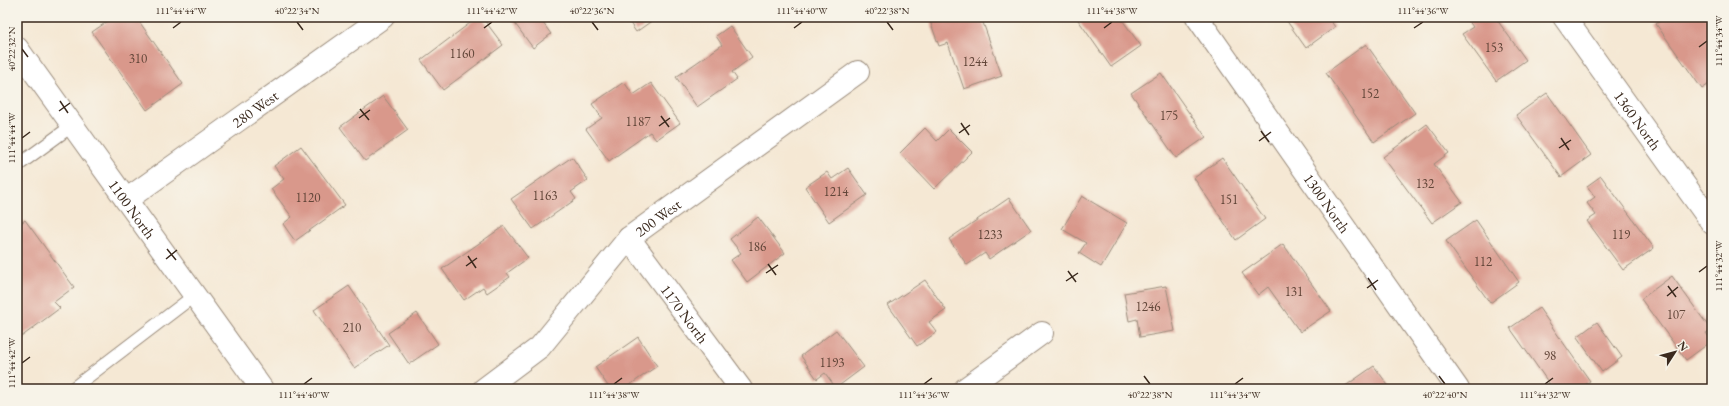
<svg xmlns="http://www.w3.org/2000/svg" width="1729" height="406" viewBox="0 0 1729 406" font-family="'EB Garamond',serif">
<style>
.building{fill:#d9988b}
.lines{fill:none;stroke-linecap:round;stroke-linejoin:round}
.lane-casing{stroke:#988979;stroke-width:14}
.street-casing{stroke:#988979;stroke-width:24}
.secondary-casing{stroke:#988979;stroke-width:24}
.lane{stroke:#fff;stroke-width:12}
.street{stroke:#fff;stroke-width:22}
.secondary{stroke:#fff;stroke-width:22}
.ticks{fill:none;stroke:#3b2a1e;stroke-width:1.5}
.labels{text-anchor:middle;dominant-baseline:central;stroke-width:4;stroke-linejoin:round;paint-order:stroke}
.number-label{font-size:13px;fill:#624639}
.street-label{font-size:15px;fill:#3b2a1e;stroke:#f7f3e8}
.neatline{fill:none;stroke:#3b2a1e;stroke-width:1.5}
.ticks-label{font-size:10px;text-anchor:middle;fill:#3b2a1e}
</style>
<rect width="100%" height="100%" fill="#f7f3e8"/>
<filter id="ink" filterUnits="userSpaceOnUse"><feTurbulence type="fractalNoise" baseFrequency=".025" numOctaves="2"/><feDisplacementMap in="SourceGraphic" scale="8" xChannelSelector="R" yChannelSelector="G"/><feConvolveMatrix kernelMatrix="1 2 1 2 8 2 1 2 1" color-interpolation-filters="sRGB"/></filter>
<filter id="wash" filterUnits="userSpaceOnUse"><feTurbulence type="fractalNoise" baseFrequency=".012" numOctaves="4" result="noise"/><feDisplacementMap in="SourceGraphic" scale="16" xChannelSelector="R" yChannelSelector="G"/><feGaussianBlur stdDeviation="0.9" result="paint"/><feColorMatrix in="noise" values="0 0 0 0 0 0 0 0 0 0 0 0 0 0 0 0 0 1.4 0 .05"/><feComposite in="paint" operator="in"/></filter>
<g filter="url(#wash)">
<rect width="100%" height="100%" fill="#f5e8d4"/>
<g id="blocks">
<g class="building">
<path d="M114 17H136L183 84 147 110 92 32Z"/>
<path d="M478 17H482L503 45 443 90 421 60Z"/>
<path d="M510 17H552L543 23 551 34 533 48Z"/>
<path d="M626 17H652L653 20 636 32Z"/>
<path d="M981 17 1002 76 964 89 948 43 939 46 929 18Z"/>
<path d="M1076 17H1120L1141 46 1111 67Z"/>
<path d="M1284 17H1328L1335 27 1306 48Z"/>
<path d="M1466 17H1495L1526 60 1496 81 1462 34 1473 27Z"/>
<path d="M1665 17H1707L1712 24V82L1702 89 1656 24Z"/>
<path d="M730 26 752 57 732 72 737 79 697 107 676 77 722 45 716 36Z"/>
<path d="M1366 44 1415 113 1374 142 1326 73Z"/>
<path d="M1161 73 1206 137 1176 158 1131 93Z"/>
<path d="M624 82 633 95 651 83 680 123 656 140 650 132 609 161 586 129 602 118 592 104Z"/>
<path d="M1547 93 1591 155 1561 177 1516 115Z"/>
<path d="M383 96 408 130 365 161 340 127Z"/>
<path d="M1427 124 1449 153 1434 164 1462 202 1432 223 1383 157Z"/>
<path d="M925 128 937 141 949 129 972 152 934 189 900 153Z"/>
<path d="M301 146 345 205 295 241 283 224 292 217 271 189 284 179 274 166Z"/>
<path d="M572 157 588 180 571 192 576 199 533 229 511 199Z"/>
<path d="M1222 158 1265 219 1236 240 1194 178Z"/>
<path d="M848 168 867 195 829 222 805 187 827 172 832 179Z"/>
<path d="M1601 176 1654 248 1623 270 1587 221 1596 215 1587 203 1595 197 1587 186Z"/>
<path d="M1082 196 1127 223 1101 267 1079 253 1086 243 1062 229Z"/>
<path d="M1009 198 1031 230 989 259 985 253 967 265 949 239Z"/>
<path d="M758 217 785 253 747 282 731 260 741 253 730 239Z"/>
<path d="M25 220 74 287 54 302 60 308 17 340V226Z"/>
<path d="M1476 220 1519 282 1490 303 1446 241Z"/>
<path d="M504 226 528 258 507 273 510 277 487 293 483 287 464 300 442 269Z"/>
<path d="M1283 244 1331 311 1300 332 1268 287 1258 295 1242 273Z"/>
<path d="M1672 276 1711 330 1706 333 1712 341 1686 360 1641 299Z"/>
<path d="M925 280 946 310 929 322 937 332 917 346 888 305Z"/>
<path d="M349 286 389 345 354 368 314 310Z"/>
<path d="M1166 286 1175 331 1140 337 1137 319 1129 321 1124 293Z"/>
<path d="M1539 308 1590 381 1579 389H1553L1510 328Z"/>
<path d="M417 313 438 344 409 364 388 333Z"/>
<path d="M1597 322 1622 357 1602 372 1577 337Z"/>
<path d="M836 330 864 367 836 388 825 373 817 379 801 356Z"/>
<path d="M638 337 657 366 624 389H610L595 367Z"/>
<path d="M1374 366 1390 388 1341 389Z"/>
</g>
</g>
</g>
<g filter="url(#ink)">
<use href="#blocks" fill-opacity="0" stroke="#988979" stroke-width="1"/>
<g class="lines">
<defs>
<g id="lane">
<path d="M17 166 73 125"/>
<path d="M72 389 195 295"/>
</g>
<g id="street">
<path id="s1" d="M1197 17 1458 389"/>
<path id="s2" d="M1564 17 1712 223"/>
<path id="s3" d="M126 200 383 17"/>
<path id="s4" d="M629 238 741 389"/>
<path id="s5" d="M484 389 540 347 629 238 858 72"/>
<path d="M965 389 1042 333"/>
</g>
<g id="secondary">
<path id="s6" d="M17 48 262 389"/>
</g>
</defs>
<use href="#lane" class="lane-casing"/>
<use href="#street" class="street-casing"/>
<use href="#secondary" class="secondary-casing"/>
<use href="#lane" class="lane"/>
<use href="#street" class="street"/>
<use href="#secondary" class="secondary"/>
</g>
</g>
<path class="ticks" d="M297 22 303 30M592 22 598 30M887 22 893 30M173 28 181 22M484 28 492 22M794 28 802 22M1104 28 1112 22M1414 28 1423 22M1699 47 1707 41M22 49 28 57M60 101 68 113M360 109 369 120M59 111 70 103M661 116 669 127M359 118 370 110M961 123 969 135M659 126 670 118M1261 131 1269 142M959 133 970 125M22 138 30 132M1561 138 1569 150M1259 141 1271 132M1559 148 1571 140M167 249 176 260M468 256 476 268M166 259 177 250M768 264 776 275M466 266 477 258M1068 271 1076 282M1699 272 1707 266M766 273 778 265M1368 278 1376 290M1066 281 1078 273M1668 286 1676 297M1367 288 1378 280M1667 296 1678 287M22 363 30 357M1144 376 1150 384M1439 376 1445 384M304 384 312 378M614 384 622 378M924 384 932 378M1235 384 1243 378M1545 384 1553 378"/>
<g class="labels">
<g class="number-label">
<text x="1494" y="47">153</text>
<text x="462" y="53">1160</text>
<text x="138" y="58">310</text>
<text x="975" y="61">1244</text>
<text x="1370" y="93">152</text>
<text x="1169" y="115">175</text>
<text x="638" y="121">1187</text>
<text x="1425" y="183">132</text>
<text x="836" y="191">1214</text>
<text x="545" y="195">1163</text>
<text x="308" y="197">1120</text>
<text x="1229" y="199">151</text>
<text x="990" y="234">1233</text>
<text x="1621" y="234">119</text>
<text x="757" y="246">186</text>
<text x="1483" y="261">112</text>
<text x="1294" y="291">131</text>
<text x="1148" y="306">1246</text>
<text x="1676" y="314">107</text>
<text x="352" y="327">210</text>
<text x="1550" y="355">98</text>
<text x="832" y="362">1193</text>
</g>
<g class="street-label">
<text stroke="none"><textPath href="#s3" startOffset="158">280 West</textPath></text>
<text stroke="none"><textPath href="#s2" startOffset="127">1360 North</textPath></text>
<text stroke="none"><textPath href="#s1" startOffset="227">1300 North</textPath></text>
<text stroke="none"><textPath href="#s6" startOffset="198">1100 North</textPath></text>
<text stroke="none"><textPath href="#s5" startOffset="246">200 West</textPath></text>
<text stroke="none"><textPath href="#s4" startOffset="94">1170 North</textPath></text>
</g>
</g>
<rect width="1729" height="406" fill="none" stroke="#f7f3e8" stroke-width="44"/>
<g transform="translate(1675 352) rotate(54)" stroke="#f7f3e8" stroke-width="3" paint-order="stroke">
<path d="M0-3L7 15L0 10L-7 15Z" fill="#3b2a1e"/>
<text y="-6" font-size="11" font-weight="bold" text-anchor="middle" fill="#3b2a1e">N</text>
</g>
<rect x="22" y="22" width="1685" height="362" class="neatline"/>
<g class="ticks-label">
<text x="181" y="14">111°44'44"W</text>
<text x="297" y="14">40°22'34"N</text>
<text x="492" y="14">111°44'42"W</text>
<text x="592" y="14">40°22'36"N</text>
<text x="802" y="14">111°44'40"W</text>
<text x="887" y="14">40°22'38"N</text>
<text x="1112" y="14">111°44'38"W</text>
<text x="1423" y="14">111°44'36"W</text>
<text transform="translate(1718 41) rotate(-90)" y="4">111°44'34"W</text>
<text transform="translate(11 49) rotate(-90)" y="4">40°22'32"N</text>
<text transform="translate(11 138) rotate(-90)" y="4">111°44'44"W</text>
<text transform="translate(1718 266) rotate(-90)" y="4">111°44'32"W</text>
<text transform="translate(11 363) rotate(-90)" y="4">111°44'42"W</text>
<text x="304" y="398">111°44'40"W</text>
<text x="614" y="398">111°44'38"W</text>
<text x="924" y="398">111°44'36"W</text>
<text x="1150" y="398">40°22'38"N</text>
<text x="1235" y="398">111°44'34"W</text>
<text x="1445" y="398">40°22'40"N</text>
<text x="1545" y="398">111°44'32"W</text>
</g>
</svg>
